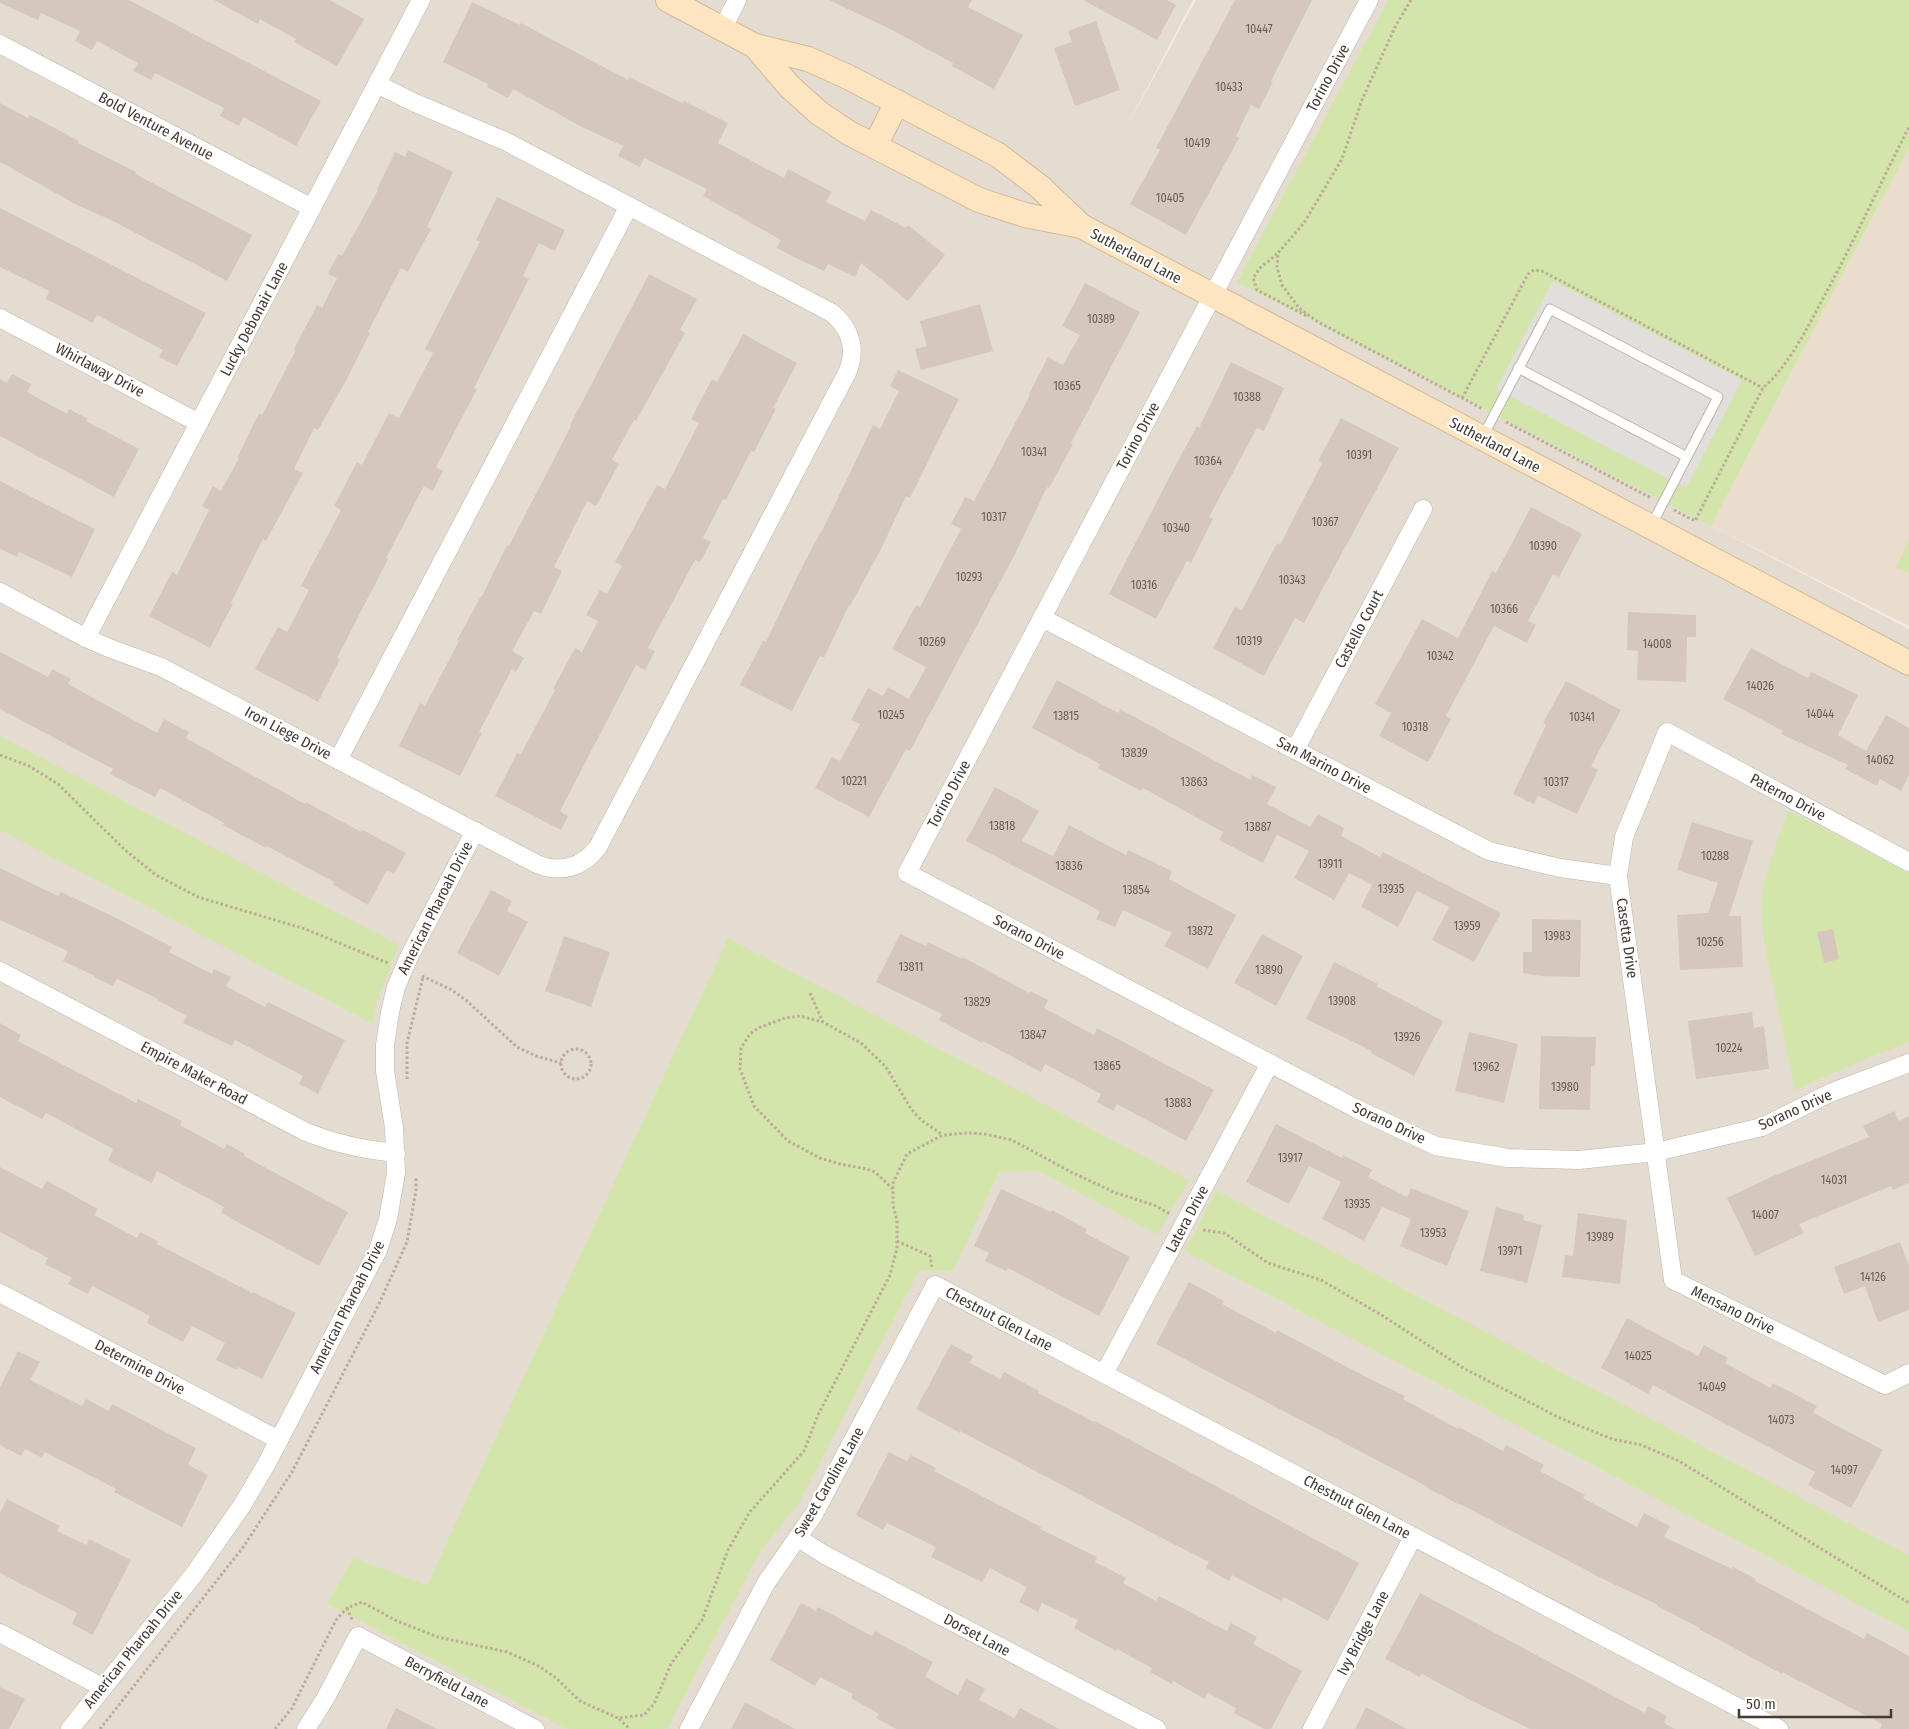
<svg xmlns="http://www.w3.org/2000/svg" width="1909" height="1729" viewBox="0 0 1909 1729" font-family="'Fira Sans Condensed',sans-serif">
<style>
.residential{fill:#e5dcd1}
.education{fill:#eaddcd}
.green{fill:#d4e5ac}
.parking{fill:#e2dedc}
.building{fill:#d5c7bc}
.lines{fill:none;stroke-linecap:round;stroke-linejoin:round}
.lane-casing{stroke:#bfb4a9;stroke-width:11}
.street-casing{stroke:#bfb4a9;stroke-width:19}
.secondary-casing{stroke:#d3b996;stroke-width:26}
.path{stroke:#bdaa98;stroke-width:3;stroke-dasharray:2.5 2.5;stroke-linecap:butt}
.lane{stroke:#fff;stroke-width:9}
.street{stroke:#fff;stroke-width:18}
.secondary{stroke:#fde5c1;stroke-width:24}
.labels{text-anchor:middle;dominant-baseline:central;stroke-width:4.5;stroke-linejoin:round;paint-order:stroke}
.number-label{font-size:12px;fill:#685d56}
.street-label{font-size:15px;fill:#433a34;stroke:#fff}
</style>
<rect width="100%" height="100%" fill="#f1ebe3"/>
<path class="residential" d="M0 0H1193L1124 132 1196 0H1909L1711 526 1909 629V1729H0Z"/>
<path class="education" d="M1909 148V626L1711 526Z"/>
<g class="green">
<path d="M1388 0H1909V148L1711 526 1237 282Z"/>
<path d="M1909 539V573L1896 568Z"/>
<path d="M0 736 399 945 376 1004 373 1024 0 830Z"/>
<path d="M1788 810 1909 873V1042L1861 1061 1795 1090 1764 943 1761 914 1762 890 1773 852Z"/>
<path d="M728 938 1189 1180 1157 1234 1038 1171 999 1172 953 1271H919L797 1506 759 1553 667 1729H567L327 1604 353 1558 427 1585Z"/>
<path d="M1216 1190 1909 1555V1631L1185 1251Z"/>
</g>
<path class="parking" d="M1553 281 1742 380 1686 488 1496 389Z"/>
<g class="building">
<path d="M0 0H129L321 101 296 146 243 117 239 126 220 116 224 108 155 73 151 80 133 71 138 63 97 41 92 50 75 41 80 31 41 13 38 20 0 3Z"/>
<path d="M214 0H330L364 19 337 66 294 42 296 39 260 19 258 24Z"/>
<path d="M829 0H972L968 7 1023 35 994 89 952 66 953 63 892 30Z"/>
<path d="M1083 0H1167L1176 5 1157 40Z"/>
<path d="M1235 0H1312L1271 81 1273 82 1259 109 1251 105 1236 136 1239 138 1186 235 1130 204 1160 150 1156 148Z"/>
<path d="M472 2 520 25 521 23 628 80 629 77 682 103 684 101 728 123 718 143 784 178 788 169 832 192 826 202 865 221 871 210 906 228 908 225 945 255 908 301 861 263 855 277 828 264 824 271 796 258 777 248 781 240 703 196 707 189 644 158 640 167 618 156 623 146 582 127 513 89 508 98 487 87 488 84 443 62Z"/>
<path d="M1096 21 1120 90 1075 106 1054 48 1072 42 1068 31Z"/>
<path d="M0 103 28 118 30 115 79 141 78 143 136 172 135 174 252 235 227 281 111 220 77 205 0 162Z"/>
<path d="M408 150 453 172 427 227 431 229 408 272 401 268 368 332 370 333 348 377 318 430 314 428 294 469 303 473 266 541 263 539 231 603 233 604 210 648 149 616 172 572 177 575 209 510 202 506 213 486 221 491 239 458H237L259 413 262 415 296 350 294 349 317 305 322 308 337 278 328 274 338 254 342 256 378 190 377 189 395 152 405 157Z"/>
<path d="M497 197 565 230 555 251 539 243 523 276 529 279 474 388 477 389 436 467 443 471 433 491 424 486 386 558 388 559 337 658 340 659 318 702 255 669 278 627 287 632 309 590 301 586 341 510 334 506 357 462 362 465 389 413 399 418 433 353 425 349 480 242 476 240Z"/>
<path d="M0 208 206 313 177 366 159 357 163 350 97 315 93 323 46 299 49 291 0 267Z"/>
<path d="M649 274 697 299 680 330 685 333 636 421 634 420 612 460 619 464 596 506 587 501 554 567 562 571 541 614 534 611 512 651 524 658 516 672 512 669 479 732 482 733 460 776 399 746 420 703 425 706 459 641 457 640 481 596H482L507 545 509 546 571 426 570 425Z"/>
<path d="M1085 283 1140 312 1071 443 1073 444 1049 488 1047 487 1015 554 910 751 906 749 869 817 815 788 832 757 840 761 860 724 851 720 868 688 883 696 888 687 909 699 926 667 892 649 916 605 920 607 961 529 951 524 965 497 974 501 1030 395 1029 394 1048 357 1063 365 1080 335 1062 326Z"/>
<path d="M980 304 993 351 921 370 915 349 927 346 920 321Z"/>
<path d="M743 334 797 363 773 408 776 409 754 452 751 451 726 500 723 499 703 538 711 542 700 562 695 560 648 648 655 651 645 670 636 665 560 811 568 816 561 830 495 796 517 753 521 754 555 690 553 689 575 648 582 652 598 621 586 615 600 590 607 594 622 566 615 562 657 485 665 489 699 423 691 419 712 379 717 382Z"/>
<path d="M1231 362 1284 388 1264 431 1257 428 1209 517 1213 519 1191 563 1187 561 1156 619 1109 594 1171 474 1197 426 1199 428Z"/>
<path d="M898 370 959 399 910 498 906 496 881 549 850 606 849 605 824 658 820 656 792 711 740 685 763 641 766 642 800 571 820 533H821L873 425 880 429 899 391 890 386Z"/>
<path d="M12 374 31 384 27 392 67 414 69 409 88 419 86 421 139 449 114 497 0 436V379L7 383Z"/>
<path d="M1341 418 1399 448 1304 623 1295 618 1264 676 1213 648 1235 607 1242 610 1277 543 1280 545 1322 463 1318 461Z"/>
<path d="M0 481 95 529 72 577 19 552 17 557 0 549Z"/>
<path d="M1531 507 1582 534 1559 577 1553 574 1528 621 1536 625 1527 643 1494 626 1446 716 1451 719 1428 762 1379 736 1391 713 1375 704 1422 619 1458 638 1492 571 1496 573Z"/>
<path d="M1628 612 1696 615V637H1687L1686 682 1637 680 1638 651 1627 650Z"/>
<path d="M1751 648 1808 678 1811 672 1858 695 1838 735 1866 751 1886 715 1909 728V775L1901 791 1880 779 1877 786 1845 769 1848 765 1781 734 1783 731 1723 699Z"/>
<path d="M0 652 48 677 52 669 71 679 68 684 157 733 164 719 189 732 186 738 241 769 305 804 306 802 361 832 363 830 406 853 394 874 387 870 368 905 333 885 334 882 267 846 266 848 223 825 224 823 160 788 155 797 110 774 113 769 0 709Z"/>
<path d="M1057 680 1118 713 1120 709 1250 780 1252 775 1276 787 1267 804 1310 827 1318 814 1344 828 1341 836 1380 857 1383 852 1501 913 1474 962 1432 940 1449 907 1417 891 1398 927 1361 907 1372 885 1349 873 1334 900 1294 878 1309 851 1277 835 1263 863 1219 840 1223 832 1143 788 1141 791 1098 768 1100 764 1032 728Z"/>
<path d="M1566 681 1621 710 1591 766 1598 770 1577 814 1538 796 1534 804 1513 794 1546 725 1543 723Z"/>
<path d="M995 787 1039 811 1022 841 1053 856 1069 825 1126 855 1128 850 1172 871 1169 879 1236 915 1208 969 1164 946 1172 933 1123 910 1115 927 1096 919 1100 911 966 841Z"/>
<path d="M1692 822 1753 841 1729 916H1741L1743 967 1680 970 1677 915 1708 913 1718 883 1677 870Z"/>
<path d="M0 868 58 896 61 892 110 915 172 947 169 952 212 974 214 969 231 977 226 986 265 1007 268 1002 345 1040 318 1094 299 1084 303 1076 235 1040 232 1046 183 1023 187 1016 157 1000 158 999 117 979 113 986 94 977 95 976 63 961 68 951 0 920Z"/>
<path d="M491 890 512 901 507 911 528 922 499 976 457 953Z"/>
<path d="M1532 919 1581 920 1580 977 1541 976 1523 973V952H1532Z"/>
<path d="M1833 929 1839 959 1824 963 1817 932Z"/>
<path d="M900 934 926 946 928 942 962 959 963 957 1029 993 1030 991 1048 1000 1044 1008 1094 1035 1097 1028 1214 1090 1186 1141 1117 1104 1113 1111 1097 1102 1101 1094 1045 1064 1041 1072 983 1041 982 1043 939 1020 942 1014 876 982Z"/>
<path d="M1262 934 1303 956 1276 1006 1234 983Z"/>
<path d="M564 936 610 952 591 1007 545 991Z"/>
<path d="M1334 962 1378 984 1376 986 1443 1021 1414 1076 1371 1053 1372 1051 1306 1019Z"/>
<path d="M1752 1012 1754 1028 1764 1026 1769 1069 1696 1079 1688 1021Z"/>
<path d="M0 1023 21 1035 18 1041 136 1103 138 1099 182 1121 180 1125 224 1149 227 1144 245 1154 244 1156 348 1212 319 1266 221 1213 224 1207 157 1171 152 1183 108 1161 113 1149 46 1113 42 1119 0 1097Z"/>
<path d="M1469 1032 1518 1044 1504 1103 1455 1091Z"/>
<path d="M1541 1036 1596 1037 1595 1066H1591L1590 1110 1539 1109Z"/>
<path d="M1894 1111 1899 1121 1909 1116V1183L1893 1190 1891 1186 1799 1224 1804 1233 1755 1256 1727 1198 1771 1177 1869 1137 1863 1126Z"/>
<path d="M1276 1124 1342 1158 1343 1155 1372 1170 1368 1177 1407 1197 1411 1188 1469 1211 1447 1266 1400 1246 1411 1219 1382 1207 1364 1241 1322 1219 1341 1182 1309 1166 1289 1204 1246 1182Z"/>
<path d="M0 1167 42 1189 47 1181 98 1209 94 1215 137 1238 140 1232 158 1241 157 1244 252 1293 253 1292 296 1313 262 1379 238 1367 237 1370 216 1360 225 1343 192 1326 183 1342 147 1323 150 1316 92 1286 88 1294 68 1284 72 1278 45 1264 48 1258 0 1232Z"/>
<path d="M1001 1189 1051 1212 1052 1210 1087 1229 1085 1233 1130 1257 1099 1316 1008 1268 1006 1271 985 1261 989 1253 974 1246Z"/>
<path d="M1496 1207 1524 1215 1523 1220 1542 1225 1527 1283 1480 1271Z"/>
<path d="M1578 1213 1627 1220 1620 1284 1562 1277 1565 1255 1573 1256Z"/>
<path d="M1900 1242 1909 1266V1310L1878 1322 1865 1286 1844 1294 1834 1267Z"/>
<path d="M1189 1282 1224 1301 1222 1304 1276 1333 1277 1330 1368 1378 1405 1396 1403 1399 1458 1429 1459 1427 1503 1451 1506 1445 1544 1465 1540 1471 1585 1495 1583 1498 1637 1527 1644 1513 1670 1526 1664 1537 1732 1569 1733 1567 1756 1579 1755 1581 1864 1639 1867 1633 1909 1656V1729H1880L1882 1724 1782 1672V1674L1699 1629 1700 1628 1657 1606 1658 1605 1605 1580 1460 1504V1505L1427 1488 1428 1487 1156 1344Z"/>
<path d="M1627 1318 1698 1356 1704 1345 1728 1358 1725 1363 1770 1388 1773 1383 1817 1406 1813 1413 1883 1450 1851 1508 1808 1485 1815 1472 1653 1385 1648 1394 1601 1368Z"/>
<path d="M951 1344 973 1356 970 1363 1000 1379 1004 1372 1039 1391 1038 1393 1094 1422 1095 1421 1359 1563 1328 1621 1284 1597 1281 1601 1232 1575 1229 1581 1206 1568 1209 1562 1156 1535 960 1431V1433L916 1409Z"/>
<path d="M18 1351 40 1362 30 1380 82 1406 86 1399 109 1411 112 1404 196 1448 188 1465 208 1475 182 1527 114 1492 116 1489 45 1452 42 1458 25 1449 21 1456 0 1445V1387Z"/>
<path d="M889 1452 907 1461 911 1455 936 1468 934 1471 1041 1527 1040 1529 1097 1557 1095 1562 1126 1578 1123 1583 1156 1601 1159 1596 1227 1631 1231 1623 1257 1637 1253 1644 1302 1671 1271 1729H1264L1234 1713 1236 1708 1208 1693 1205 1699 1173 1681 1172 1684 1150 1672 1152 1668 1117 1649 1116 1651 1074 1628 1078 1620 1042 1603 1038 1612 1019 1602 1027 1587 990 1568 982 1582 931 1557 936 1547 887 1523 883 1530 856 1515Z"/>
<path d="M7 1499 60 1526 57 1531 86 1545 89 1539 131 1560 93 1635 72 1624 77 1613 0 1573V1513Z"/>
<path d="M1420 1593 1645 1713 1648 1706 1667 1716 1664 1723 1675 1729H1530L1470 1700 1422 1674 1420 1677 1385 1659Z"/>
<path d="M801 1603 816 1611 818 1607 872 1636 875 1631 933 1662 925 1677 958 1695 966 1678 985 1689 979 1700 1014 1718 1020 1708 1059 1729H896L876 1718 879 1714 851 1698 853 1694 820 1677 815 1686 770 1660Z"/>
<path d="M0 1687 25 1699 9 1729H0Z"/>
<path d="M745 1702 795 1729H731Z"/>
<path d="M1366 1707 1407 1729H1355Z"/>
<path d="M396 1708 437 1729H386Z"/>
</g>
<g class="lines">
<defs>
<g id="lane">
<path d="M1518 368 1687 457"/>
<path d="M1482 438 1550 309 1718 397 1651 526"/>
</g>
<g id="street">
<path d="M1369 0 907 873 1355 1108 1436 1146 1508 1158 1579 1160 1656 1152 1762 1127 1830 1093 1909 1063"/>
<path d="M723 28 737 0"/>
<path d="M0 44 312 208"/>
<path d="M0 318 199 423"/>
<path d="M0 592 86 638 109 648 161 667 537 864C561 874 583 867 598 847L847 373C857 350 851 329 832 313L507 142 413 102 377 84"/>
<path d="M1042 618 1489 851 1560 868 1618 876"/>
<path d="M86 638 421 0"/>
<path d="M1295 750 1423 509"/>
<path d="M338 760 629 206"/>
<path d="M1909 862 1667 732 1624 837 1618 876 1673 1280 1885 1385 1909 1373"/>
<path d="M0 971 306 1132C336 1144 364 1150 396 1153"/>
<path d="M0 1293 279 1440"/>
<path d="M1104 1374 1270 1063"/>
<path d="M798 1538 825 1555 1157 1729"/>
<path d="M0 1633 102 1687"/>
<path d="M70 1729 195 1573 243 1504 267 1463 378 1250 388 1219 396 1173 394 1128 385 1071V1045L390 1012 396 987 409 957 475 831"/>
<path d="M306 1729 325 1699 358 1636 535 1729"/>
<path d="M689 1729 766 1583 814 1514 935 1285 1779 1729"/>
<path d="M1312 1729 1413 1537"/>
</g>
<g id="secondary">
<path d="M668 0 755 46 808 59 846 76 998 155 1040 187 1081 226"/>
<path d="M755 46 790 87 819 113 849 133 979 200 1025 215 1081 226 1909 663"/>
<path d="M875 146 897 102"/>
</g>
</defs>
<use href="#lane" class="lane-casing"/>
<use href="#street" class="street-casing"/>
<use href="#secondary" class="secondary-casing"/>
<g class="path">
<path d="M1411 0 1396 25 1362 100 1342 159 1304 223 1278 253 1277 267 1282 285 1299 308 1318 322 1483 409"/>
<path d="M1277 254 1260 268 1253 278 1257 290 1307 316"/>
<path d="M1462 398 1528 274 1534 270 1542 271 1763 388"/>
<path d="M1506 422 1651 498"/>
<path d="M1674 510 1695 521 1763 388C1791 363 1808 326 1826 293 1855 239 1881 182 1909 127"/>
<path d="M0 755 29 766 58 784 125 850 156 875 198 897 305 929 388 963"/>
<path d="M422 976 452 990 467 1001 517 1047 536 1056 561 1063"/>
<path d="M810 993 823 1022"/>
<circle cx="576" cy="1064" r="15"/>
<path d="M407 1079V1043L423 977"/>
<path d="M893 1189 875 1172 867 1169 840 1164 820 1158 788 1141 754 1106 740 1069 741 1048 750 1034 758 1028 785 1018 800 1016 823 1022 861 1043 886 1067 911 1109 921 1120 943 1135"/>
<path d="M1203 1230 1224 1233 1268 1263 1321 1280 1383 1316 1465 1369 1560 1418 1612 1439 1641 1445 1679 1461 1909 1603"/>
<path d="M897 1241 930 1256 932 1267"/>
<path d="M347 1608 352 1620"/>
<path d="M619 1719 630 1729"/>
<path d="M100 1729 244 1546 292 1472 378 1306 407 1242 416 1190V1177"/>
<path d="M275 1729 292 1708 336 1620 347 1608 362 1602 397 1621 438 1637 507 1652 537 1665 556 1678 580 1701 618 1718 644 1715 654 1704 671 1664 702 1620 728 1550 749 1513 804 1451 818 1415 890 1275 897 1248V1220L893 1206V1183L907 1154 943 1135 968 1133 985 1134 1012 1140 1071 1172 1116 1193 1154 1205 1170 1214"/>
</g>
<use href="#lane" class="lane"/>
<use href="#street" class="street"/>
<use href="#secondary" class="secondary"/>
</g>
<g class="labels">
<g class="number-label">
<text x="1259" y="29">10447</text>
<text x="1229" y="87">10433</text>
<text x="1197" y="143">10419</text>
<text x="1170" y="198">10405</text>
<text x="1101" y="319">10389</text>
<text x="1067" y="386">10365</text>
<text x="1247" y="397">10388</text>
<text x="1034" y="452">10341</text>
<text x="1359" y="455">10391</text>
<text x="1208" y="461">10364</text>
<text x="994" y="517">10317</text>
<text x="1325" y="522">10367</text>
<text x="1176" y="528">10340</text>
<text x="1543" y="546">10390</text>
<text x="969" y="577">10293</text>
<text x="1292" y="580">10343</text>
<text x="1144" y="585">10316</text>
<text x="1504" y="609">10366</text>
<text x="1249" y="641">10319</text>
<text x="932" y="642">10269</text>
<text x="1657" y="644">14008</text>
<text x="1440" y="656">10342</text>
<text x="1760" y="686">14026</text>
<text x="1820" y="714">14044</text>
<text x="891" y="715">10245</text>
<text x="1066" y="716">13815</text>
<text x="1582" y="717">10341</text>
<text x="1415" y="727">10318</text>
<text x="1134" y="753">13839</text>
<text x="1880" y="760">14062</text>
<text x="854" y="781">10221</text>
<text x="1194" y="782">13863</text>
<text x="1556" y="782">10317</text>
<text x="1002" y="826">13818</text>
<text x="1258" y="827">13887</text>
<text x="1715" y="856">10288</text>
<text x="1330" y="864">13911</text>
<text x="1069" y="866">13836</text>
<text x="1391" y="889">13935</text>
<text x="1136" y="890">13854</text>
<text x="1467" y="926">13959</text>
<text x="1200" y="931">13872</text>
<text x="1557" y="936">13983</text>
<text x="1710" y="942">10256</text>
<text x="911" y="967">13811</text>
<text x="1269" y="970">13890</text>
<text x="1342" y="1001">13908</text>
<text x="977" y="1002">13829</text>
<text x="1033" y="1035">13847</text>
<text x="1407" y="1037">13926</text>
<text x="1729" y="1048">10224</text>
<text x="1107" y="1066">13865</text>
<text x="1486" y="1067">13962</text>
<text x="1565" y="1087">13980</text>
<text x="1178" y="1103">13883</text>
<text x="1290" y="1158">13917</text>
<text x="1834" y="1180">14031</text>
<text x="1357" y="1204">13935</text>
<text x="1765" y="1215">14007</text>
<text x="1433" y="1233">13953</text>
<text x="1600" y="1237">13989</text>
<text x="1510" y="1251">13971</text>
<text x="1873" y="1277">14126</text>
<text x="1638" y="1356">14025</text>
<text x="1712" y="1387">14049</text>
<text x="1781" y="1420">14073</text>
<text x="1844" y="1470">14097</text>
</g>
<g class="street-label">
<text transform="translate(1328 78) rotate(-62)">Torino Drive</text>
<text transform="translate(156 126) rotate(28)">Bold Venture Avenue</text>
<text transform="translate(1136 256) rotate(28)">Sutherland Lane</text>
<text transform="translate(254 319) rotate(-62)">Lucky Debonair Lane</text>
<text transform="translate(100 370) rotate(28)">Whirlaway Drive</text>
<text transform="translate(1138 436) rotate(-62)">Torino Drive</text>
<text transform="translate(1495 445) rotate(28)">Sutherland Lane</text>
<text transform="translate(1359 629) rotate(-62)">Castello Court</text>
<text transform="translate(288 733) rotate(28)">Iron Liege Drive</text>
<text transform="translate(1324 765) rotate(28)">San Marino Drive</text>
<text transform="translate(949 794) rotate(-62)">Torino Drive</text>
<text transform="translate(1788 797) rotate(28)">Paterno Drive</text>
<text transform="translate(435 908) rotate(-63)">American Pharoah Drive</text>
<text transform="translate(1029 937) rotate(28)">Sorano Drive</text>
<text transform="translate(1627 938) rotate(82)">Casetta Drive</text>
<text transform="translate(194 1073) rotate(28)">Empire Maker Road</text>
<text transform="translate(1795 1110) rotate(-24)">Sorano Drive</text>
<text transform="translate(1389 1123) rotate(25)">Sorano Drive</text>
<text transform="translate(1187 1219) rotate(-62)">Latera Drive</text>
<text transform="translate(347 1307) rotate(-63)">American Pharoah Drive</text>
<text transform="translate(1733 1310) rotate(26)">Mensano Drive</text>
<text transform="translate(999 1319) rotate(28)">Chestnut Glen Lane</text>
<text transform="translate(140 1367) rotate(28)">Determine Drive</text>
<text transform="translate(829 1482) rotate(-60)">Sweet Caroline Lane</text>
<text transform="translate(1357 1507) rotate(28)">Chestnut Glen Lane</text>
<text transform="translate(1363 1633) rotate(-62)">Ivy Bridge Lane</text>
<text transform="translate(977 1635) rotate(28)">Dorset Lane</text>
<text transform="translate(133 1649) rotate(-51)">American Pharoah Drive</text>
<text transform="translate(447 1682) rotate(28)">Berryfield Lane</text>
</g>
</g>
<path d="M1739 1709v8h152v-8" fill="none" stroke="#433a34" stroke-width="2.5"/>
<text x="1746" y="1709" font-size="15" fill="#433a34" stroke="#ffffff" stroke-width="4" paint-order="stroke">50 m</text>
</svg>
